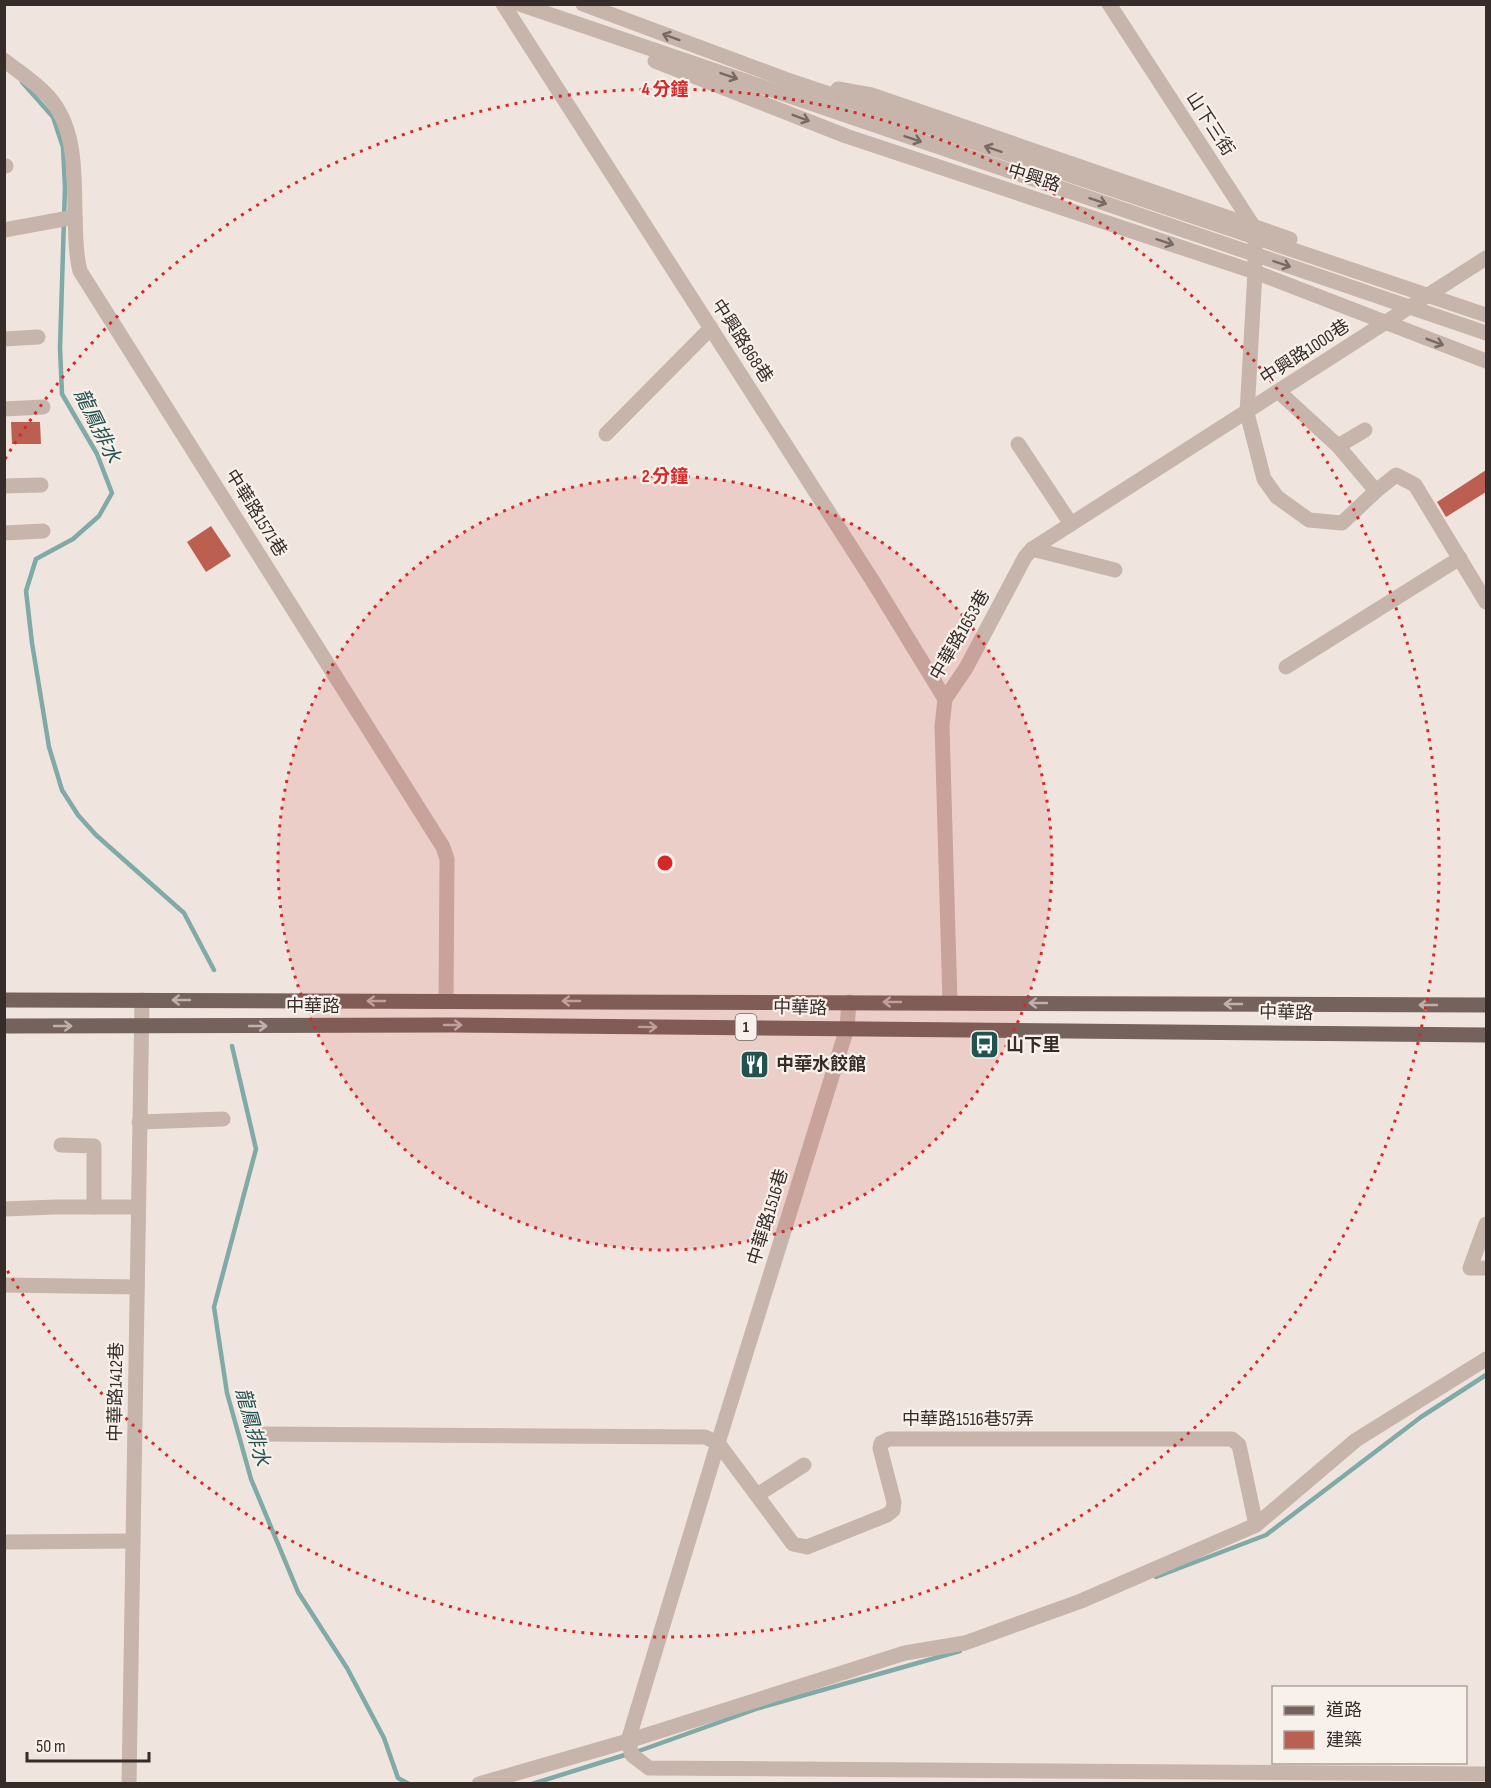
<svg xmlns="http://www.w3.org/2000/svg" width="1491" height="1788" viewBox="0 0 1491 1788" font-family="'Sofia Sans Condensed','Noto Sans TC',sans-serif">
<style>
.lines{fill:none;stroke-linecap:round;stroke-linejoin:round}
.stream{stroke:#7faaa7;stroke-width:4.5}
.building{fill:#bb5f51}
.minor{stroke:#c7b4ab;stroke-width:15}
.major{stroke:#76625c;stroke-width:15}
.oneway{stroke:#776964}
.oneway2{stroke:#beb0aa}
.ring{fill:none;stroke:#d62828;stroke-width:3;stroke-dasharray:3 6}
.labels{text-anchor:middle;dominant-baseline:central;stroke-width:4.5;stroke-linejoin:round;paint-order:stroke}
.shield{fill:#f8f0ea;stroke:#706763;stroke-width:1.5}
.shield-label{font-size:16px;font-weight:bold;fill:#362c29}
.street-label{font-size:18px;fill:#362c29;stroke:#f8f0ea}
.poi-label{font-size:18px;font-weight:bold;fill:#362c29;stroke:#f8f0ea;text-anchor:start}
.water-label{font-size:20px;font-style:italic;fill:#235351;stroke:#f8f0ea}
.centre{fill:#d62828;stroke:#f8f0ea;stroke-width:3}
.ring-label{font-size:18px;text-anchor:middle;font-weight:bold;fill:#d62828;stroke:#f8f0ea;stroke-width:4.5;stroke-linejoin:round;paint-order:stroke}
</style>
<rect width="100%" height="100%" fill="#f0e5de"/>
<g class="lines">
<g class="stream">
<path d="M22 82 53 117 63 147 65 187 60 348 62 394 97 454 112 493 99 516 73 539 36 559 26 591 32 643 49 747 62 790 78 815 96 835 184 913 214 970"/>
<path d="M232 1046 256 1149 214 1307 227 1393 251 1479 298 1592 347 1668 384 1738 398 1778 409 1784"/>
<path d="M1156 1577 1266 1535 1421 1417 1486 1375"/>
<path d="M636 1752 759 1708 960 1651"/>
<path d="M532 1784 628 1754"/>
</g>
</g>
<g class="building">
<path d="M11 422H40L41 444H12Z"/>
<path d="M1486 470V492L1446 517 1437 502Z"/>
<path d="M211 526 231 556 206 572 187 542Z"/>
</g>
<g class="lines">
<g class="minor">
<path d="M503 4 874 583 945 699"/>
<path d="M519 4 1486 333"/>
<path d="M583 4 785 79 1486 315"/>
<path d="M1109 4 1252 224 1255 241V272L1247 413 1264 479 1277 497 1309 520 1342 523 1376 491 1396 475 1415 485 1486 602"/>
<path d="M4 60C19 72 35 82 48 96 77 128 74 175 75 215 76 235 75 252 80 271L443 847 447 859 446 1001"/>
<path d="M655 61 846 136 1255 272 1486 361"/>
<path d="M838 89 872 95 1290 239"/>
<path d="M4 166H6"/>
<path d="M4 230 75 217"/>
<path d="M4 339 38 337"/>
<path d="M1279 392 1338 446 1376 491"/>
<path d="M4 409 43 407"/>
<path d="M606 434 711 328"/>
<path d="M1018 444 1071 524"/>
<path d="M1338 446 1365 430"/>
<path d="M4 486 41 485"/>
<path d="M4 533 43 531"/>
<path d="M1032 549 1115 570"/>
<path d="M1286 667 1460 558"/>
<path d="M849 1002 847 1028 718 1443 628 1741 632 1755 649 1768 1486 1774"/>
<path d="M950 1002 942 726 945 699 966 668 1025 557 1032 549 1486 258"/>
<path d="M139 1122 223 1119"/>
<path d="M61 1145 94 1146V1207"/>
<path d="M4 1209 56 1207H138"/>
<path d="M1486 1224 1470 1268H1486"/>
<path d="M4 1285 137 1287"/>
<path d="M258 1434 705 1437 718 1443"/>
<path d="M718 1443 793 1544 807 1547 887 1515 893 1510 894 1502 880 1448 881 1443 889 1439H1232L1239 1445 1256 1525"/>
<path d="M757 1495 804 1465"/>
<path d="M5 1542 133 1541"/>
<path d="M129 1784 142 1000"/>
<path d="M479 1784 628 1741 905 1653 965 1643 1081 1601 1256 1525 1356 1440 1486 1359"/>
</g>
<g class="major">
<path d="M4 1000 1486 1005"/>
<path d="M4 1026 451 1025 1486 1035"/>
</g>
</g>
<defs><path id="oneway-shaft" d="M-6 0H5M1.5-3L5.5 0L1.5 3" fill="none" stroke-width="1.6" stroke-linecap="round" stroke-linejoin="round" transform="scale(1.5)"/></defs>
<g class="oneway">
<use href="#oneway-shaft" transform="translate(671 37) rotate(-160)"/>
<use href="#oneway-shaft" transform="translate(729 76) rotate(19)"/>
<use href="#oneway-shaft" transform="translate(801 118) rotate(21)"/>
<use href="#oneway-shaft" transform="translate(913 139) rotate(19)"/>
<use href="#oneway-shaft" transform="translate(993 149) rotate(-161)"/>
<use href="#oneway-shaft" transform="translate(1098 201) rotate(19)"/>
<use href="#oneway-shaft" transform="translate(1165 242) rotate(18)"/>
<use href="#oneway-shaft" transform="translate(1282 264) rotate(19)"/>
<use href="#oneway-shaft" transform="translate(1435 342) rotate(21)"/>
</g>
<g class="oneway2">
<use href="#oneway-shaft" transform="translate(181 1000) rotate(-180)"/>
<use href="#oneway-shaft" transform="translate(376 1001) rotate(-180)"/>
<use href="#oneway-shaft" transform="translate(571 1001) rotate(-180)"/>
<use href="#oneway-shaft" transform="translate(892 1002) rotate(180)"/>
<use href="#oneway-shaft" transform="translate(1038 1003) rotate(-180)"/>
<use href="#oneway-shaft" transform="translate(1233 1004) rotate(-180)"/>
<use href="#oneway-shaft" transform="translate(1428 1005) rotate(-180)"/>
<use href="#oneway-shaft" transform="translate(453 1025)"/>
<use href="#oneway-shaft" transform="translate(63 1026)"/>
<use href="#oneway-shaft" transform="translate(258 1026)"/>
<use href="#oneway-shaft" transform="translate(648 1027) rotate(1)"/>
</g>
<circle cx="665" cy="863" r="387" fill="#d62828" fill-opacity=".12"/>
<g class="ring">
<circle cx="665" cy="863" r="387"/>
<path d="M5 459A774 774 0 1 1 5 1267"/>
</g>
<defs>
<symbol id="bus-square" viewBox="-11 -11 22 22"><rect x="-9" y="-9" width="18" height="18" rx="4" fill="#235351" stroke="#f8f0ea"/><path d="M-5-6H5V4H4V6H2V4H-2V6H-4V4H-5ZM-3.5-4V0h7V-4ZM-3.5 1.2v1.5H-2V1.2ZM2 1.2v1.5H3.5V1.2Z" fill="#fff"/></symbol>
<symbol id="restaurant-square" viewBox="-11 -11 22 22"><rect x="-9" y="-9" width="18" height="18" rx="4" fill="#235351" stroke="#f8f0ea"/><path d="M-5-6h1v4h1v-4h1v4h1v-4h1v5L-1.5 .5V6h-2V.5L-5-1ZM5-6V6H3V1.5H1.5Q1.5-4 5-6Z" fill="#fff"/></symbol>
</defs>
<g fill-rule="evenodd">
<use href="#bus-square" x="968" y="1028" width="33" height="33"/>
<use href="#restaurant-square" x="738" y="1048" width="33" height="33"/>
</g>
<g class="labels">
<rect class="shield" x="735.5" y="1014" width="21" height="26" rx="4.5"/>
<g class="shield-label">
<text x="746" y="1027">1</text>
</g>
<g class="street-label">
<text transform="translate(1210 124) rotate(57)">山下三街</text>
<text transform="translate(1034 178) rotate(18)">中興路</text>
<text transform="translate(742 341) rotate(57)">中興路868巷</text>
<text transform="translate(1305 352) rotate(-33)">中興路1000巷</text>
<text transform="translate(256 513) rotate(58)">中華路1571巷</text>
<text transform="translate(960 635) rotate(-60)">中華路1653巷</text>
<text x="313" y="1006">中華路</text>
<text transform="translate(800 1008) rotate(1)">中華路</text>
<text transform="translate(1286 1013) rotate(1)">中華路</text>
<text transform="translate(768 1217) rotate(-73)">中華路1516巷</text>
<text transform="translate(116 1392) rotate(-89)">中華路1412巷</text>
<text x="968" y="1419">中華路1516巷57弄</text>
</g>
<g class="poi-label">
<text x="1006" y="1045">山下里</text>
<text x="776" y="1064">中華水餃館</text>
</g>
<g class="water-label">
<text transform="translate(97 426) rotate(64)">龍鳳排水</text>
<text transform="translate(252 1427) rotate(75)">龍鳳排水</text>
</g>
</g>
<circle cx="665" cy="863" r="9" class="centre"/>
<g class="ring-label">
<text x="665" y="95">4 分鐘</text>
<text x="665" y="482">2 分鐘</text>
</g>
<rect width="1491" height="1788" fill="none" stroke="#362c29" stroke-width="12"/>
<rect x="1272" y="1686" width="195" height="78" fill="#f8f0ea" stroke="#aaa29d" stroke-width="1.5"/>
<rect x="1284" y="1706" width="30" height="9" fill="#76625c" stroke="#aaa29d" stroke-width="1.5"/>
<text x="1326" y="1716" font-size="18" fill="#362c29">道路</text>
<rect x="1284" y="1731" width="30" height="18" fill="#bb5f51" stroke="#aaa29d" stroke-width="1.5"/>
<text x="1326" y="1746" font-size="18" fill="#362c29">建築</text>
<path d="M27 1752v9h122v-9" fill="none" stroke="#362c29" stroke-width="3"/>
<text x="36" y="1752" font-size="18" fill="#362c29" stroke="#f8f0ea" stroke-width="4.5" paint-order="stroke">50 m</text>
</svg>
